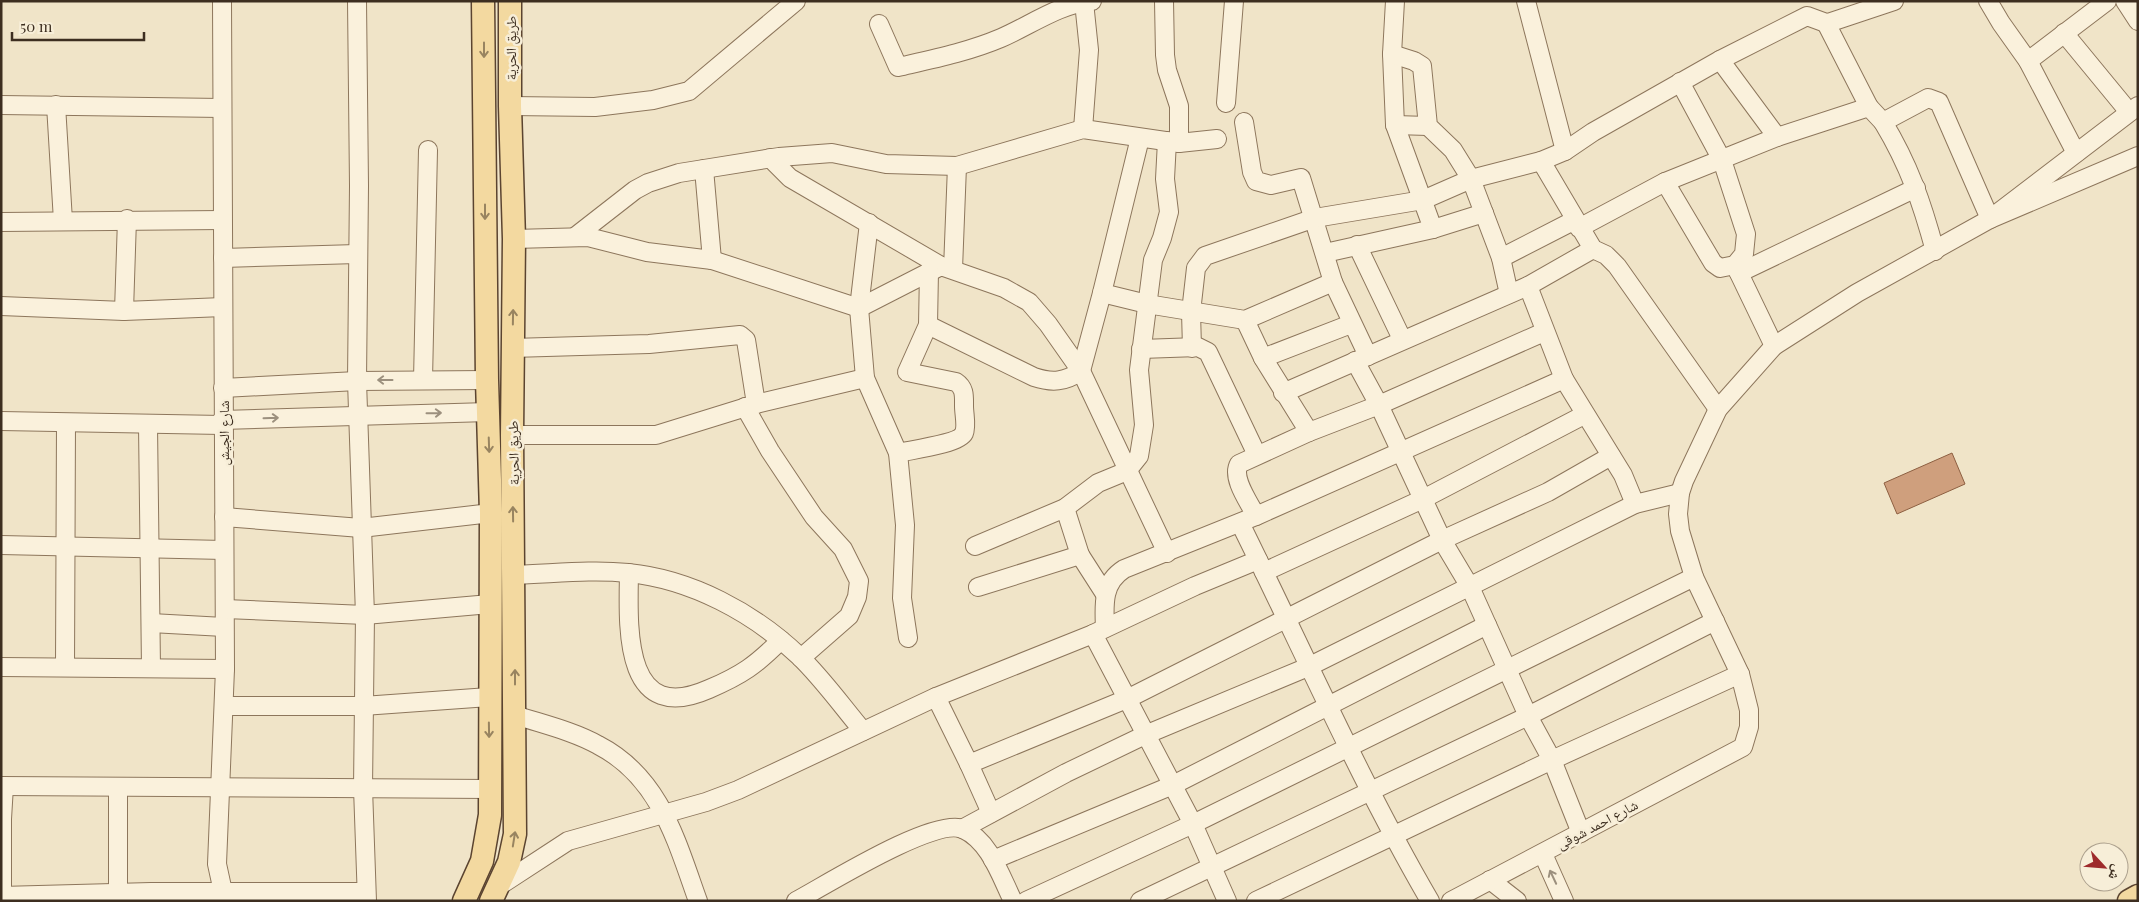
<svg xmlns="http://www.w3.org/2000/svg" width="2139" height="902" viewBox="0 0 2139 902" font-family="'Playfair Display','Noto Naskh Arabic',serif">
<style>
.building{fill:#cf9f7d;stroke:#8d5f41}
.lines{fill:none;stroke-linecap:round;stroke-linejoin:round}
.minor-casing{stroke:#8d765c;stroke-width:20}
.major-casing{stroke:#5b4430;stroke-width:25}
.minor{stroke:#faf1dc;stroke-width:18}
.major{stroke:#f3d9a0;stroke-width:22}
.oneway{stroke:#988460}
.oneway2{stroke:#9c907e}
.labels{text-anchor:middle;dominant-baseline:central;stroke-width:5;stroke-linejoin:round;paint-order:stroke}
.street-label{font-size:14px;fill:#3d2e20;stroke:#f7eed8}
</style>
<rect width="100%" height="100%" fill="#f0e4c8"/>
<path class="building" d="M1952 453 1965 484 1897 514 1884 483Z"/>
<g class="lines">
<defs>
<g id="minor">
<path d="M222 1 225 669 217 864 225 901"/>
<path d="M357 1 359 186 357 381 365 615 363 788 367 901"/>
<path d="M1164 1 1165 55 1167 70 1179 106V143"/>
<path d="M1395 1 1392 54 1395 125 1433 229"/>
<path d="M1526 1 1565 151"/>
<path d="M1988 1 2001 23 2028 61 2076 153"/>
<path d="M2125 1 2138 21"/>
<path d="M1826 23 1869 107"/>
<path d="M879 24 898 67C933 59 968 52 1001 38 1031 25 1059 4 1092 1"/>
<path d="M2064 33 2129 112"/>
<path d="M1392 54 1414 61 1422 66 1428 126 1453 150 1471 179 1501 258 1509 294"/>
<path d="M1720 60 1777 137"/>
<path d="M2028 61 2107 1"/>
<path d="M1226 103 1234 1"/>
<path d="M1 105 222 108"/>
<path d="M56 105 63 221"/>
<path d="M510 106 595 107 653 100 689 91 796 1"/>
<path d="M1244 122 1252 172 1256 181 1271 185 1301 178 1333 282 1368 356"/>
<path d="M1883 122C1909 165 1922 203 1935 251"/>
<path d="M1395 125 1428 126"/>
<path d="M1083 129 1089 50 1084 2"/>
<path d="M770 158 790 178 941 266"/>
<path d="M1541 161 1593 249 1606 255 1617 266 1718 409"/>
<path d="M704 169 712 260"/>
<path d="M1665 182 1713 263 1720 268 1735 265 1744 254 1746 234 1722 160 1680 82"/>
<path d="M1 222 222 220"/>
<path d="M869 223 859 308 865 378 898 453 905 525 902 598 908 638"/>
<path d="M1579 228 1665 182 1777 137 1869 107 1883 122 1928 98 1939 102 1990 219 2138 106"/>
<path d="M576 236 635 190 648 183 679 173 779 157 832 153 886 164 957 166 1083 129 1179 143 1217 139"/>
<path d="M514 239 588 237 647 252 712 260 859 308 941 266 1004 288 1029 302 1048 324 1081 371 1167 553"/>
<path d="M1357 245 1402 339"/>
<path d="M1325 253 1433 229 1484 213"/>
<path d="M223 258 357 254"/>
<path d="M1501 258 1575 220"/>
<path d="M1735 265 1774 346"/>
<path d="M953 269 957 166"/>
<path d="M1739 273 1916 188"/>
<path d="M1528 286 1564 379 1623 475 1635 504"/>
<path d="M1102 293 1147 304 1245 320 1333 282"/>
<path d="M1 306 124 311 223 307"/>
<path d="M124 311 127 219"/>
<path d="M1245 320 1263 358 1309 432 1379 405 1544 332"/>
<path d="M928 325 1034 377C1052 383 1065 382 1081 371L1102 293 1140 138"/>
<path d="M512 348 649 344 740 335 746 340 756 404"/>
<path d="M1192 348 1191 312 1196 268 1205 256 1315 218 1423 200 1471 179 1541 161 1565 151 1593 132 1720 60 1807 16 1826 23 1831 22 1894 1"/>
<path d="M1141 349 1198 347 1208 352 1257 455"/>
<path d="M1263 358 1351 324"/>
<path d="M1355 361 1379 405 1442 540 1470 587 1528 716 1552 760 1581 833"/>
<path d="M423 380 428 150"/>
<path d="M223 388 357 381 487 380"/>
<path d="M1283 393 1528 286 1593 249"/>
<path d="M745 407 770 451 814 517 843 549 859 581 857 597 849 616 801 658"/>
<path d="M222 420 488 412"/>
<path d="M1 421 222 425"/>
<path d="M148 425 151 668"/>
<path d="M512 435H656L756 404 865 378"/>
<path d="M898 453C910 450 959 444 964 433 967 426 964 414 964 406 964 396 965 388 956 382L907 372 928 325 929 271"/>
<path d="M1256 516 1564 379"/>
<path d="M224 517 361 528 491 513"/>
<path d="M1240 523C1303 650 1359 779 1430 901"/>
<path d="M1 545 224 550"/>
<path d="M975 546 1065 508 1098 483 1127 471 1139 456 1144 425 1139 370 1153 260 1162 238 1169 212 1165 179 1167 141"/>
<path d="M1080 555 1105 594"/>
<path d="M1264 572 1423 499 1584 415"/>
<path d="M629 573C628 628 623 727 709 689 742 675 756 665 781 640"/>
<path d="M514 575C552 574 590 569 628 573 691 579 754 613 799 656 822 678 842 706 863 731"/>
<path d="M978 587 1080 555 1065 508"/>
<path d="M225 609 365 615 490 604"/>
<path d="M151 623 224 627"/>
<path d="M1105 628C1104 605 1102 583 1124 569L1256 516C1249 502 1231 478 1239 464L1309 432"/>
<path d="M1093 634 1193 824 1227 901"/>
<path d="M1 667 225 669"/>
<path d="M65 667 66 423"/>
<path d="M936 697 969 764 1129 698 1442 540 1548 492 1611 456"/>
<path d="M224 706H363L489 697"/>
<path d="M515 715C542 724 573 731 598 745 660 777 676 840 698 901"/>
<path d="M969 764 991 813"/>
<path d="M1 786 490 789"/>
<path d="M118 787V893"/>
<path d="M962 829 1066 773 1145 735 1308 667 1635 504 1680 493"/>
<path d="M1543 854 1564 901"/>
<path d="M993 860 1173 785 1487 625"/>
<path d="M1490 880 1517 901"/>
<path d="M499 886 568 841 706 802 738 790 936 697 1093 634 1195 586 1258 560"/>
<path d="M1 896 151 892H366"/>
<path d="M2 896V819L4 786"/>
<path d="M796 901C826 885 934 817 963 829 990 841 1001 877 1013 901"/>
<path d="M1026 901 1193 824 1694 577"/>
<path d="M1140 901 1528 716 1715 621"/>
<path d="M1256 901 1552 760 1740 674"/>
<path d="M1451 901 1743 747 1749 727V710L1740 674 1694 577 1680 531 1678 514 1680 493 1684 481 1718 409 1774 346 1857 293 1990 219 2138 156"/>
</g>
<g id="major">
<path d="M464 901 482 861 490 815 491 513 487 380 483 1"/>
<path d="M491 901 509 862 515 834 512 435 514 239 510 106V1"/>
<path d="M2129 901 2138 896"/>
</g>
</defs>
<use href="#minor" class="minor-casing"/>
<use href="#major" class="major-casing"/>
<use href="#minor" class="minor"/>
<use href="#major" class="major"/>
</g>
<defs><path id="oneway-shaft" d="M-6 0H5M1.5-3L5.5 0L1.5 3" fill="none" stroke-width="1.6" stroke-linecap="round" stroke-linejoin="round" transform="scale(1.25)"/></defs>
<g class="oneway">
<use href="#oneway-shaft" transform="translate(484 50) rotate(90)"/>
<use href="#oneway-shaft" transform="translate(485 212) rotate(90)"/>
<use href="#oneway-shaft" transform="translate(513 317) rotate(-89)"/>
<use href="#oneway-shaft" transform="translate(489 445) rotate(88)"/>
<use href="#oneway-shaft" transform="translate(513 514) rotate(-91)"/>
<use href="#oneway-shaft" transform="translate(515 677) rotate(-90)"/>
<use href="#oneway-shaft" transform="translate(489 730) rotate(89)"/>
<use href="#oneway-shaft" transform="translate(514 839) rotate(-81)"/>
</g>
<g class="oneway2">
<use href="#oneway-shaft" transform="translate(385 380) rotate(180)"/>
<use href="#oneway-shaft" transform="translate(434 413) rotate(-1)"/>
<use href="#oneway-shaft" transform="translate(271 418) rotate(-2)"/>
<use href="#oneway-shaft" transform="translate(1553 877) rotate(-115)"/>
</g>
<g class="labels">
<g class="street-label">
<text transform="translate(510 48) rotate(-90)">طريق الحرية</text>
<text transform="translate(223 433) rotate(-90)">شارع الجيش</text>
<text transform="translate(513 453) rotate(-91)">طريق الحرية</text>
<text transform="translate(1597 824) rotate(-28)">شارع احمد شوقى</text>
</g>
</g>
<rect width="2139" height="902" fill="none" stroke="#3d2e20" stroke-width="5"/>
<g transform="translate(2104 867) rotate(116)"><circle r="24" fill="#f7eed8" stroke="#ada18e"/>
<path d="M0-4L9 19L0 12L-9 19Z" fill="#9e2a2b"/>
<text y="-8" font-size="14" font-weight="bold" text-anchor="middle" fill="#3d2e20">ش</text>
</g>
<path d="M12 32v8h132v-8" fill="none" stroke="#3d2e20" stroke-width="2.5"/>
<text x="20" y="32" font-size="15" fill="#3d2e20" stroke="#f7eed8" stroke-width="4" paint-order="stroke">50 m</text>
</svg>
